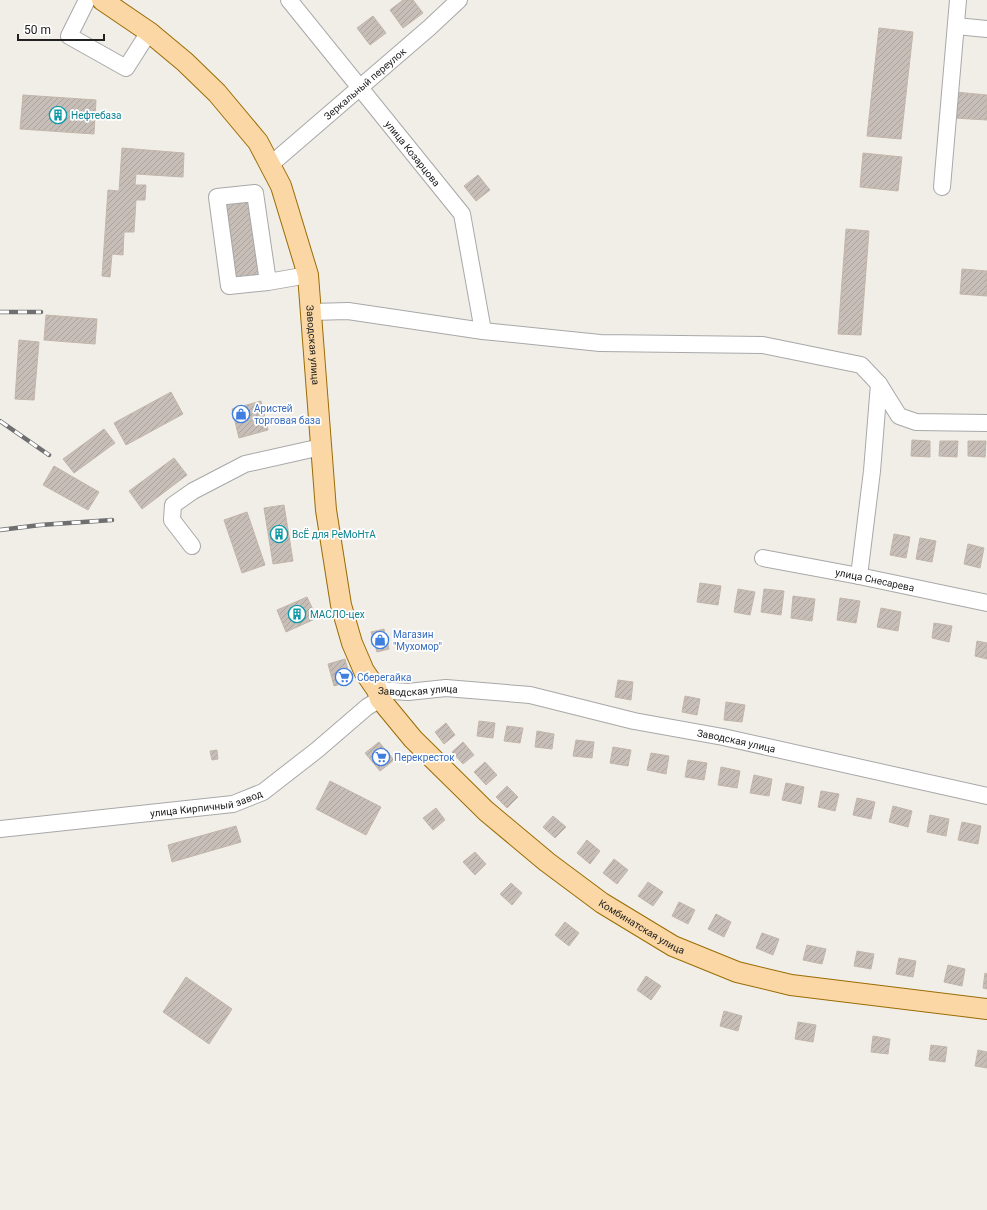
<svg xmlns="http://www.w3.org/2000/svg" width="987" height="1210" viewBox="0 0 987 1210" font-family="Roboto,sans-serif">
<style>
.building{fill:url(#building-hatch);stroke:#c3b6aa}
.lines{fill:none;stroke-linecap:round;stroke-linejoin:round}
.minor-casing{stroke:#a8a8a8;stroke-width:18}
.major-casing{stroke:#9a6c04;stroke-width:22}
.minor{stroke:#fff;stroke-width:16}
.major{stroke:#fad7a4;stroke-width:20}
.rail-casing{stroke:#6f6f6f;stroke-width:4.5}
.rail{stroke:#fff;stroke-width:3;stroke-dasharray:9;stroke-linecap:butt}
.labels{text-anchor:middle;dominant-baseline:central;stroke-width:3.5;stroke-linejoin:round;paint-order:stroke}
.street-label{font-size:10px;fill:#212121;stroke:#fff}
.culture-label{font-size:10px;fill:#0d838f;stroke:#fff;text-anchor:start}
.shop-label{font-size:10px;fill:#366cbe;stroke:#fff;text-anchor:start}
</style>
<defs>
<pattern id="building-hatch" width="6" height="6" patternUnits="userSpaceOnUse"><rect width="6" height="6" fill="#c6beb7"/><path d="M-1 1l2-2M0 6l6-6M5 7l2-2" fill="none" stroke="#aaa39d"/></pattern>
</defs>
<rect width="100%" height="100%" fill="#f1eee8"/>
<g class="building">
<path d="M403 0H413L423 13 403 28 390 10Z"/>
<path d="M373 16 386 33 370 45 357 28Z"/>
<path d="M879 28 913 32 901 139 867 136Z"/>
<path d="M955 92 987 95V120L953 118Z"/>
<path d="M23 95 96 100 94 134 20 129Z"/>
<path d="M122 148 184 153 183 177 136 174 135 185H146L145 200H136L134 232H124L123 255 112 254 110 277 102 276 108 190 119 191Z"/>
<path d="M863 153 902 157 898 191 860 187Z"/>
<path d="M478 175 490 190 476 201 464 186Z"/>
<path d="M251 198 261 277 236 280 225 201Z"/>
<path d="M846 229 869 231 861 335 838 334Z"/>
<path d="M962 269 987 271V296L960 294Z"/>
<path d="M46 315 97 319 95 344 44 340Z"/>
<path d="M19 340 39 342 34 400 15 399Z"/>
<path d="M171 392 183 414 126 445 114 423Z"/>
<path d="M261 401 268 430 239 438 232 409Z"/>
<path d="M104 429 115 443 74 473 63 459Z"/>
<path d="M912 440 930 441V457L911 456Z"/>
<path d="M940 441H958L957 457 939 456Z"/>
<path d="M968 441H986L985 457 968 456Z"/>
<path d="M174 458 187 475 142 509 129 491Z"/>
<path d="M54 466 99 492 88 510 43 485Z"/>
<path d="M284 505 293 561 273 564 264 508Z"/>
<path d="M247 512 265 565 242 573 224 520Z"/>
<path d="M894 534 910 537 906 558 890 555Z"/>
<path d="M920 538 936 541 932 562 916 559Z"/>
<path d="M968 544 984 548 980 568 964 564Z"/>
<path d="M700 583 721 586 718 605 697 602Z"/>
<path d="M738 589 755 592 750 615 734 612Z"/>
<path d="M764 589 784 591 781 615 761 612Z"/>
<path d="M793 596 815 599 812 621 791 618Z"/>
<path d="M307 597 317 618 286 632 277 610Z"/>
<path d="M840 598 860 601 856 623 837 620Z"/>
<path d="M881 608 901 612 898 631 877 627Z"/>
<path d="M934 623 952 626 949 642 932 638Z"/>
<path d="M384 629 389 649 377 652 371 632Z"/>
<path d="M977 641 987 643V659L975 656Z"/>
<path d="M345 659 351 681 334 686 328 664Z"/>
<path d="M618 680 633 682 631 700 615 697Z"/>
<path d="M685 696 700 699 697 715 682 712Z"/>
<path d="M726 702 745 705 742 722 724 720Z"/>
<path d="M479 721 495 723 493 738 477 736Z"/>
<path d="M446 723 455 735 444 744 435 732Z"/>
<path d="M507 726 523 728 520 743 504 741Z"/>
<path d="M537 731 554 734 552 749 535 747Z"/>
<path d="M576 740 594 742 592 758 573 756Z"/>
<path d="M379 742 394 760 380 771 365 753Z"/>
<path d="M463 742 474 755 463 764 452 752Z"/>
<path d="M613 747 631 750 628 766 610 763Z"/>
<path d="M217 750 218 759 212 760 210 751Z"/>
<path d="M651 753 669 756 666 774 647 770Z"/>
<path d="M688 760 707 763 704 780 685 777Z"/>
<path d="M485 762 497 775 486 785 474 772Z"/>
<path d="M721 767 740 771 737 788 718 785Z"/>
<path d="M754 775 772 779 769 796 750 793Z"/>
<path d="M330 781 381 807 366 835 316 809Z"/>
<path d="M786 783 804 787 801 804 782 800Z"/>
<path d="M507 786 518 797 507 808 496 797Z"/>
<path d="M821 791 839 794 835 811 818 807Z"/>
<path d="M857 798 875 802 871 819 853 815Z"/>
<path d="M893 806 912 811 908 827 889 822Z"/>
<path d="M436 808 445 820 433 830 423 818Z"/>
<path d="M930 815 949 819 946 836 927 832Z"/>
<path d="M553 816 566 827 555 838 543 827Z"/>
<path d="M962 822 981 826 978 844 958 840Z"/>
<path d="M236 826 241 842 172 862 168 845Z"/>
<path d="M587 840 600 851 590 864 577 853Z"/>
<path d="M475 852 486 864 475 875 463 862Z"/>
<path d="M614 859 628 870 617 884 603 873Z"/>
<path d="M648 882 663 892 653 906 638 896Z"/>
<path d="M511 883 522 893 512 905 500 894Z"/>
<path d="M679 902 695 910 688 924 672 916Z"/>
<path d="M716 914 731 922 724 937 708 929Z"/>
<path d="M565 922 579 933 569 946 555 935Z"/>
<path d="M762 933 779 939 773 955 756 948Z"/>
<path d="M807 945 826 949 822 964 803 960Z"/>
<path d="M857 951 874 954 871 969 854 966Z"/>
<path d="M899 958 916 961 913 977 896 974Z"/>
<path d="M948 965 965 969 962 986 944 982Z"/>
<path d="M985 973 987 974V989L983 988Z"/>
<path d="M646 976 661 986 651 1000 637 990Z"/>
<path d="M186 977 232 1009 209 1044 163 1012Z"/>
<path d="M724 1011 742 1016 738 1031 720 1026Z"/>
<path d="M798 1022 816 1025 813 1042 795 1039Z"/>
<path d="M873 1036 890 1039 888 1054 871 1052Z"/>
<path d="M931 1045 947 1047 945 1062 929 1060Z"/>
<path d="M978 1050 987 1052V1068L975 1066Z"/>
</g>
<g class="lines">
<defs>
<g id="minor">
<path d="M87 0 69 36 126 68 149 32"/>
<path id="s1" d="M289 0 462 214 483 331"/>
<path d="M956 26 987 29"/>
<path id="s2" d="M270 165 429 28 459 0"/>
<path d="M942 187 958 0"/>
<path d="M268 282 255 193 217 197 229 286 268 282 308 275"/>
<path d="M311 312 348 311 483 331 600 343 763 345 861 365 879 384 899 416 916 422 987 423"/>
<path d="M192 546 172 520 173 505 193 491 245 464 321 447"/>
<path id="s3" d="M763 558 859 576 987 603"/>
<path d="M859 576 872 471 879 384"/>
<path id="s4" d="M377 690 408 692 446 688 530 695 634 721 723 737 987 796"/>
<path id="s5" d="M0 829 233 804 263 792 317 750 367 707 380 699"/>
</g>
<g id="major">
<path id="s6" d="M102 0 149 32 185 62 217 93 258 142 281 186 308 275 326 510 341 605 352 643 364 671 377 690 380 699 413 739 486 811 547 862 602 903 673 946 737 972 791 985 987 1009"/>
</g>
</defs>
<use href="#minor" class="minor-casing"/>
<use href="#major" class="major-casing"/>
<use href="#minor" class="minor"/>
<use href="#major" class="major"/>
<defs>
<g id="rail">
<path d="M0 312H41"/>
<path d="M0 421 49 455"/>
<path d="M0 530 40 525 112 520"/>
</g>
</defs>
<use href="#rail" class="rail-casing"/>
<use href="#rail" class="rail"/>
</g>
<defs>
<symbol id="building-ring" viewBox="-11 -11 22 22"><circle r="9.5" fill="#fff" stroke="#0f9aa8" stroke-width="1.5"/><path d="M-4-6H4V6H1V3H-1V6H-4ZM-2.5-4.3h1.7v1.8h-1.7ZM.8-4.3h1.7v1.8H.8ZM-2.5-1h1.7V.8h-1.7ZM.8-1h1.7V.8H.8Z" fill="#0f9aa8"/></symbol>
<symbol id="shop-ring" viewBox="-11 -11 22 22"><circle r="9.5" fill="#fff" stroke="#3f7fe0" stroke-width="1.5"/><path d="M-5-2.5h2.3a2.7 3.5 0 0 1 5.4 0H5L5.5 6h-11ZM-1.5-2.5h3a1.5 2.3 0 0 0-3 0Z" fill="#3f7fe0"/></symbol>
<symbol id="supermarket-ring" viewBox="-11 -11 22 22"><circle r="9.5" fill="#fff" stroke="#3f7fe0" stroke-width="1.5"/><path d="M-6-5.5h2.5l.6 2H6L4.5 2H-2.5L-4.4-4H-6ZM-1.5 3.2a1.3 1.3 0 1 0 .1 0ZM3 3.2a1.3 1.3 0 1 0 .1 0Z" fill="#3f7fe0"/></symbol>
</defs>
<g fill-rule="evenodd">
<use href="#building-ring" x="48" y="105" width="20" height="20"/>
<use href="#shop-ring" x="231" y="404" width="20" height="20"/>
<use href="#building-ring" x="269" y="524" width="20" height="20"/>
<use href="#building-ring" x="287" y="604" width="20" height="20"/>
<use href="#shop-ring" x="370" y="630" width="20" height="20"/>
<use href="#supermarket-ring" x="334" y="667" width="20" height="20"/>
<use href="#supermarket-ring" x="371" y="747" width="20" height="20"/>
</g>
<g class="labels">
<g class="street-label">
<text stroke="none"><textPath href="#s2" startOffset="125">Зеркальный переулок</textPath></text>
<text stroke="none"><textPath href="#s1" startOffset="197">улица Козарцова</textPath></text>
<text stroke="none"><textPath href="#s6" startOffset="425">Заводская улица</textPath></text>
<text stroke="none"><textPath href="#s3" startOffset="114">улица Снесарева</textPath></text>
<text stroke="none"><textPath href="#s4" startOffset="41">Заводская улица</textPath></text>
<text stroke="none"><textPath href="#s4" startOffset="365">Заводская улица</textPath></text>
<text stroke="none"><textPath href="#s5" startOffset="208">улица Кирпичный завод</textPath></text>
<text stroke="none"><textPath href="#s6" startOffset="1138">Комбинатская улица</textPath></text>
</g>
<g class="culture-label">
<text x="71" y="115">Нефтебаза</text>
<text x="292" y="534">ВсЁ для РеМоНтА</text>
<text x="310" y="614">МАСЛО-цех</text>
</g>
<g class="shop-label">
<text x="254" y="408">Аристей<tspan x="254" dy="12">торговая база</tspan></text>
<text x="393" y="634">Магазин<tspan x="393" dy="12">"Мухомор"</tspan></text>
<text x="357" y="677">Сберегайка</text>
<text x="394" y="757">Перекресток</text>
</g>
</g>
<path d="M18 34v6h86v-6" fill="none" stroke="#212121" stroke-width="2"/>
<text x="24" y="34" font-size="12" fill="#212121" stroke="#ffffff" stroke-width="3" paint-order="stroke">50 m</text>
</svg>
